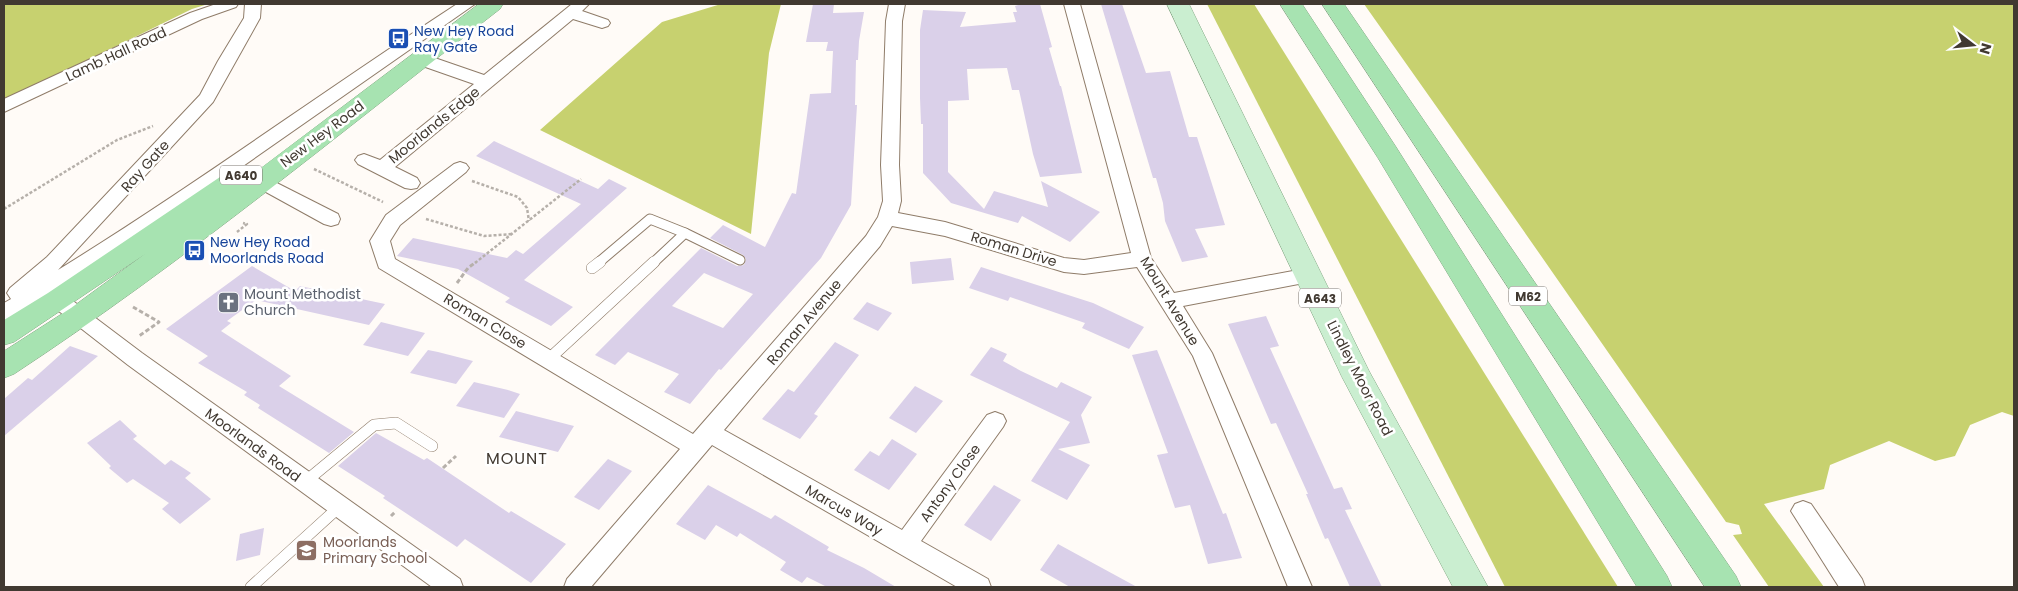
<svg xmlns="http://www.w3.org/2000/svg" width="2018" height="591" viewBox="0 0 2018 591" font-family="Poppins,sans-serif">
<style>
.green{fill:#c7d16f}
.building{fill:#dad0e9;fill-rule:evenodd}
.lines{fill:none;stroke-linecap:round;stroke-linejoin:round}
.lane-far1-casing{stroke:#8f7c69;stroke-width:11}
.lane-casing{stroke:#8f7c69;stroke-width:12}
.street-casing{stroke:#8f7c69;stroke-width:2}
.primary-casing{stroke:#83a884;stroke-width:1}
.highway-casing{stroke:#83a884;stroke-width:1}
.path-far1{stroke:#b6b0aa;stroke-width:2.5;stroke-dasharray:3 2;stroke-linecap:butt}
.path{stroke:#b6b0aa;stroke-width:3;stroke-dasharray:4.5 2.5;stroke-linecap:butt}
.lane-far1{stroke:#fff;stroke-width:9}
.lane{stroke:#fff;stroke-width:11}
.street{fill:#fff;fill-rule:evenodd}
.primary{fill:#caeed0;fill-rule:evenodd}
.highway{fill:#a7e3b1;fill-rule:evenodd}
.labels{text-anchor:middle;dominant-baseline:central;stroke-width:5;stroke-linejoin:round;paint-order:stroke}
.shield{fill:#fff;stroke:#7a746f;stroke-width:1}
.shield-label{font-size:12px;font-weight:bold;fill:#413931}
.transit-label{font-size:14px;fill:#164399;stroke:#fff;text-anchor:start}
.street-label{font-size:14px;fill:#413931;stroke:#fff}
.worship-label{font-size:14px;fill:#5b616d;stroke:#fff;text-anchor:start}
.education-label{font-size:14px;fill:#785e54;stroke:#fff;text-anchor:start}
.quarter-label{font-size:16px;letter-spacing:1px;fill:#413931;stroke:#fff}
</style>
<rect width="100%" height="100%" fill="#fffbf7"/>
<g class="green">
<path d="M4 4H208L192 9 23 92 4 99Z"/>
<path d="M721 4H781L769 53 751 234 540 130 662 22Z"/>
<path d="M1207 4H1254L1618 587H1505Z"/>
<path d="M1364 4H2014V416L2002 412 1970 425 1955 456 1935 461 1889 441 1830 465 1824 489 1764 504 1824 587H1769L1733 535 1742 534 1739 525 1726 522C1606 349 1486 176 1364 4Z"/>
</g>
<g class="building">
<path d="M813 4H834L833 13 864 12 859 41 858 60H856L855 105H857L851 205 821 258 721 370 719 369 690 404 664 392 679 374 628 352 615 365 595 355 701 248 737 266 744 265 746 259 743 255 710 238 723 225 765 247 792 193 796 194 810 94 831 93 833 51H826L828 42H806ZM704 273 753 294 723 328 672 306Z"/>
<path d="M1021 4H1040L1052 47 1049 48 1060 86H1061L1082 173 1040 177 1033 154 1019 90H1012L1007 68 967 69 969 100 948 101V172L984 209 994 191 1048 207 1041 181 1100 212 1070 242 1022 216 1018 223 951 203 923 173V124H921L920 98V30L923 10 966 12 960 27 1016 22 1013 12H1017L1015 6Z"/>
<path d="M1101 4H1122L1146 73 1170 71 1189 137H1197L1225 225 1195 229 1208 257 1182 262 1165 221 1163 203 1156 178H1153Z"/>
<path d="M494 141 598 189 609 179 627 188 524 280 573 307 551 326 505 302 510 298 458 269 397 256 413 238 507 258 516 250 523 254 581 204 476 156Z"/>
<path d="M951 258 954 280 912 284 910 262Z"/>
<path d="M252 266 295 291 300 286 385 304 369 325 256 300 227 321 231 323 221 331 291 376 279 386 354 432 329 453 258 408 260 405 244 395 247 392 198 363 208 356 166 329Z"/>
<path d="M981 267 1093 303 1144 327 1129 349 1082 328 1085 323 1010 297 1008 301 969 288Z"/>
<path d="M867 302 892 313 878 331 853 319Z"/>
<path d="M1266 316 1279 346 1270 348 1334 489 1342 487 1352 509 1345 510 1382 587H1350L1328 538 1325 539 1306 494H1308L1276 423 1271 424 1228 324Z"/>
<path d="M381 322 425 333 408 356 363 345Z"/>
<path d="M835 342 859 355 814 414 818 416 800 439 762 419 788 389 794 392Z"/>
<path d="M70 346 98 356 4 436V399L28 378 32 380Z"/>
<path d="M991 347 1007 354 1003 361 1021 371 1057 388 1061 382 1092 397 1081 415 1090 443 1058 449 1090 465 1067 500 1031 481 1070 422 970 375Z"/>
<path d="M428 350 438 352 473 361 456 384 410 373Z"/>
<path d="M1157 350 1223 514 1226 513 1242 558 1208 564 1190 505 1175 508 1157 455 1168 453 1132 355Z"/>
<path d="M474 382 508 390 520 394 504 418 456 406Z"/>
<path d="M915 386 943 401 916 433 889 418Z"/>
<path d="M516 411 539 417 574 426 558 452 499 437Z"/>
<path d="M120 420 137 436 133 439 165 465 171 460 191 473 185 478 211 499 180 524 162 509 169 503 133 479 127 483 109 468 111 466 87 443Z"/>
<path d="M376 433 424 460 427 458 509 513 511 511 566 544 531 583 465 539 457 547 383 498 385 496 338 466Z"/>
<path d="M892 439 917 454 889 490 854 470 870 451 879 456Z"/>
<path d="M608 459 632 471 599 510 574 497Z"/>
<path d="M708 485 771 519 775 515 829 547 827 550 864 568 896 587H827L807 577 802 583 780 570 786 562 740 533 737 537 716 525 705 540 676 524Z"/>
<path d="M994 485 1021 500 991 541 964 525Z"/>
<path d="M264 528 260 555 236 561 240 534Z"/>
<path d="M1058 544 1080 556 1137 587H1070L1040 570Z"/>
</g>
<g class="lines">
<defs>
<g id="lane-far1">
<path d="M685 233 740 260"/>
<path d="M598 263 650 219 685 233 653 263"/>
</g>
<g id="lane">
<path d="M592 268 600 262"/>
<path d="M549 359 654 262"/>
<path d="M305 482 374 425 396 423 432 446"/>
<path d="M251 587 339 507"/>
</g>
<g id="street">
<path d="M216 4H238L236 7 202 19 4 112V99L190 13Z"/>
<path d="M245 4H261L260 18 213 102 58 270C194 186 323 91 457 4H475L150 231 11 319 4 321V303L11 299 7 293 10 288 47 257 200 95 218 61 244 18Z"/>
<path d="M572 4H589L582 11 608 20 610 23 608 26 602 28 573 19 395 167 417 178 420 183 417 188 411 189 405 188 358 164 355 160 358 156 364 154 380 160 474 84 414 63 412 59 414 55 420 54 426 55 484 75Z"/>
<path d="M889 4H905L902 21 899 165 901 201 898 213 945 222 1064 258 1084 260 1131 253 1064 4H1080L1151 258 1174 293 1309 268 1316 270 1319 275 1316 280 1309 282 1183 306 1212 353 1312 587H1288L1193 356 1137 267 1084 274 1064 272 945 236 892 226 880 246 724 430 902 530 987 415 995 412 1003 415 1006 421 1003 427 921 541 988 579 991 587H957L712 445 591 587H564L567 579 680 449 379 268 370 241 386 215 454 164 460 162 466 164 469 168 466 172 400 225 390 241 395 259 693 434 866 236 878 217 883 201 881 165 886 21Z"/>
<path d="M261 175 338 214 340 219 338 224 331 226 324 224 255 186 252 181 255 176Z"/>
<path d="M58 292 65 295 142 353 460 579 463 587H432L128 365 51 305 48 300 51 295Z"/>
<path d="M1803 501 1811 504 1862 579 1865 587H1839L1791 511 1795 504Z"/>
</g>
<path id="primary" d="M1167 4H1189L1369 371 1488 587H1453L1342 377Z"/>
<g id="highway">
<path d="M479 4H503L500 9C340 133 183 263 14 374L4 378V351L71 308 145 254 14 342 4 345V320L48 293 220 177 229 174 238 177 241 183Z"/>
<path d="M1280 4H1302L1396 147 1667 576 1672 587H1637L1378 158Z"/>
<path d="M1322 4H1344L1736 576 1741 587H1705Z"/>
</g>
</defs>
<use href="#lane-far1" class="lane-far1-casing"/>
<use href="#lane" class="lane-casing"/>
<use href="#street" class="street-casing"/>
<use href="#primary" class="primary-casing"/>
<use href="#highway" class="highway-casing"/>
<g class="path-far1">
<path d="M314 169 383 202"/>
<path d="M472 181 518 197 527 208 529 221"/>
<path d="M4 209 117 140 153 126"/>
<path d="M426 219 484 236 513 234"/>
<path d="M237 232 247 224 243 223"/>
<path d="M475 263 581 179"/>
</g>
<g class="path">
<path d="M457 283 468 268 476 262"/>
<path d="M133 307 159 322 139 336"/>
<path d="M443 468 456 456"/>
<path d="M391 516 396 511"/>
</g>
<use href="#lane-far1" class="lane-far1"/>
<use href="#lane" class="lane"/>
<use href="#street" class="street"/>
<use href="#primary" class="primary"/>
<use href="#highway" class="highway"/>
</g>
<defs>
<symbol id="bus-square" viewBox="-11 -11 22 22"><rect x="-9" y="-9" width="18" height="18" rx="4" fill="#1a4fb4" stroke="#fff"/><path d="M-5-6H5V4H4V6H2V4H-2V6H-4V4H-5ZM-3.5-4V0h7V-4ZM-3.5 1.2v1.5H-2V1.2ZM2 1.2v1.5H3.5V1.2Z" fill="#fff"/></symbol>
<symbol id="church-square" viewBox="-11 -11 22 22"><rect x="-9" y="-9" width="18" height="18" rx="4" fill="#6b7280" stroke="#fff"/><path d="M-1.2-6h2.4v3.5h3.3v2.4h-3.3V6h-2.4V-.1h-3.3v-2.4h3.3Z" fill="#fff"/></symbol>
<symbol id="school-square" viewBox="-11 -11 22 22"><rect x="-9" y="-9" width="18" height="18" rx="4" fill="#8d6e63" stroke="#fff"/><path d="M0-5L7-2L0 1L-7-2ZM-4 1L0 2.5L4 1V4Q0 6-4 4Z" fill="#fff"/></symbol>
</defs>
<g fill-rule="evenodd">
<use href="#bus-square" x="386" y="26" width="25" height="25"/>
<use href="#bus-square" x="182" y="238" width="25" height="25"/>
<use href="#church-square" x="216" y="290" width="25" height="25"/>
<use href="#school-square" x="294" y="538" width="25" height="25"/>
</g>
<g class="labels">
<g class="shield">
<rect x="220" y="165.5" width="42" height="19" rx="4"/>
<rect x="1509" y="286.5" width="38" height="19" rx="4"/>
<rect x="1299" y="288.5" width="42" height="19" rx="4"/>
</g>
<g class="shield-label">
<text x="241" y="175">A640</text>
<text x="1528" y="296">M62</text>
<text x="1320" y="298">A643</text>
</g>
<g class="transit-label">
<text x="414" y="31">New Hey Road<tspan x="414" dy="16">Ray Gate</tspan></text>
<text x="210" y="242">New Hey Road<tspan x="210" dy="16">Moorlands Road</tspan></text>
</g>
<g class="street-label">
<text transform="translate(116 54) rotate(-25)">Lamb Hall Road</text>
<text transform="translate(434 125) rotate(-39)">Moorlands Edge</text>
<text transform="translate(322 134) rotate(-37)">New Hey Road</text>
<text transform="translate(145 166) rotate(-48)">Ray Gate</text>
<text transform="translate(1014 249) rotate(17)">Roman Drive</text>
<text transform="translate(1170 301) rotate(59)">Mount Avenue</text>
<text transform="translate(485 321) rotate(31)">Roman Close</text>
<text transform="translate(804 322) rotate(-50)">Roman Avenue</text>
<text transform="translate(1360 378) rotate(63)">Lindley Moor Road</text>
<text transform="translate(253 445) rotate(36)">Moorlands Road</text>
<text transform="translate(950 483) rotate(-54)">Antony Close</text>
<text transform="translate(844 510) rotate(30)">Marcus Way</text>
</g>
<g class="worship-label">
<text x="244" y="294">Mount Methodist<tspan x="244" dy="16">Church</tspan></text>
</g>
<g class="education-label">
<text x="323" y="542">Moorlands<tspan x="323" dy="16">Primary School</tspan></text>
</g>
<g class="quarter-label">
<text x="517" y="458">MOUNT</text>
</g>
</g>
<rect width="2018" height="591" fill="none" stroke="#413931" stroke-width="10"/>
<g transform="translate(1973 45) rotate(106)" stroke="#ffffff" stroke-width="4" paint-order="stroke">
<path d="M0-4L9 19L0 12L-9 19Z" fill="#413931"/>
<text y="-8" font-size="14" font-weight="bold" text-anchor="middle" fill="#413931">N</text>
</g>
</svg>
